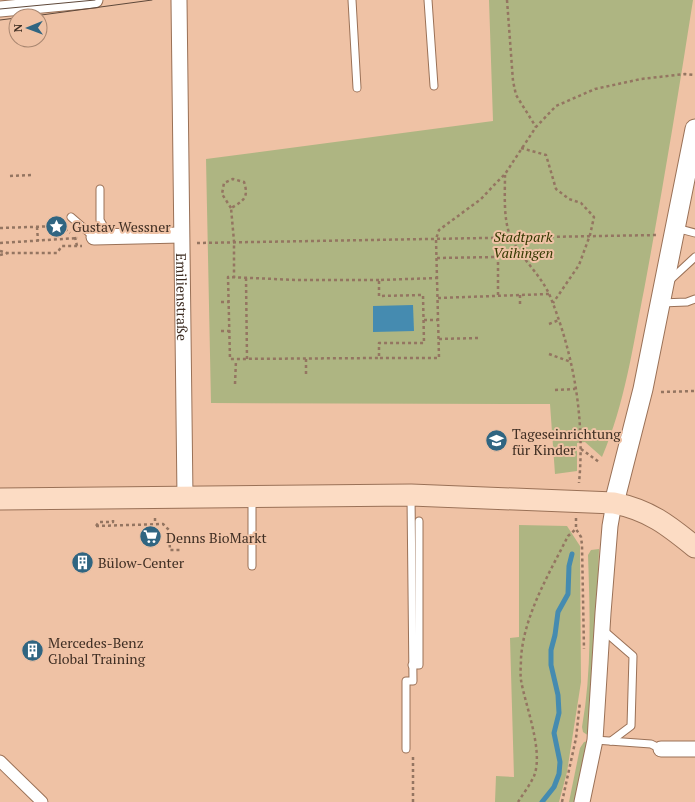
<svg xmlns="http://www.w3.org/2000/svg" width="695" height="802" viewBox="0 0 695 802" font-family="'PT Serif',serif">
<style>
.green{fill:#aeb582}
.water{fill:#458bb0}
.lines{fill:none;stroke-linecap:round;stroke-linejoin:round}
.stream{stroke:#458bb0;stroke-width:5}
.service-casing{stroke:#9a7157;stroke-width:9}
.pedestrian-casing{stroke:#9a7157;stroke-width:13}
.minor-casing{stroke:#9a7157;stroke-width:17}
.tertiary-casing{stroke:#9a7157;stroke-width:21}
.secondary-casing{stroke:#9a7157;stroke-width:23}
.path{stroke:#947561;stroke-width:2.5;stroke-dasharray:3 3;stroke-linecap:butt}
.service{stroke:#fff;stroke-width:7}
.pedestrian{stroke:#fff;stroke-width:11}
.minor{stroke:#fff;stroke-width:15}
.tertiary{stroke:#fff;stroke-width:19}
.secondary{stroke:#fcdcc4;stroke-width:21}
.tram{stroke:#5e483a;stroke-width:1}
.labels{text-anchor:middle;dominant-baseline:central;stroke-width:4;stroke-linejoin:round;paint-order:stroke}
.poi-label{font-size:14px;fill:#3f2e23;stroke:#efc2a5;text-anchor:start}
.park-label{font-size:14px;font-style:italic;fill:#343801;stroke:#efc2a5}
.street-label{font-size:14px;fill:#3f2e23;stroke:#efc2a5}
</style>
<rect width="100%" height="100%" fill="#efc2a5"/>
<g class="green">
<path d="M489 0H693C678 97 662 193 644 290 633 345 625 404 602 457L585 442 577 443V471L555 474 550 404 211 403 206 159 493 121Z"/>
<path d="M519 525 567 526 580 546 581 682 567 772 559 802H495L496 776 514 777 510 638 519 637Z"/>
<path d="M599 549 596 634 589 736 583 732 582 727C592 671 590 613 588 555L591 550Z"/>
<path d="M588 741 575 802H569L580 748 584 742Z"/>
</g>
<path class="water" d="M413 305 414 331 373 332V306Z"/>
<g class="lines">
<path class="stream" d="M542 802 554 787 559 774 560 762 554 733 559 713 558 695 551 665V650L555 635 558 612 568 594 569 566 572 554"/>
<defs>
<g id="service">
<path d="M352 0 357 88"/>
<path d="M428 0 434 86"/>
<path d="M100 189V220L109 236"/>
<path d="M71 217 94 237"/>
<path d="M676 228 695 233"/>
<path d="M668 282 695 257"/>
<path d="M661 303 687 302 695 299"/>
<path d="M252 566V499"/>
<path d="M603 630 633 656 631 726 611 741"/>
<path d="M412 665H419V521"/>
<path d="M595 740 651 744 661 749"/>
<path d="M406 749V681H413L411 497"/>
</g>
<path id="pedestrian" d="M0 761 42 802"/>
<g id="minor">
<path id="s1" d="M179 0 185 497"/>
<path d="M0 9 95 0"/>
<path d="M94 237 181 235"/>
<path d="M661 749H695"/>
<path d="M582 802 595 740 603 613 610 526 614 503"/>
</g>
<path id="tertiary" d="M614 503 643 389 695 129"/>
<path id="secondary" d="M0 499 411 495 614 503C649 510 668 525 695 547"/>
</defs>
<use href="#service" class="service-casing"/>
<use href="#pedestrian" class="pedestrian-casing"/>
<use href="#minor" class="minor-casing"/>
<use href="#tertiary" class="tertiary-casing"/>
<use href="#secondary" class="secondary-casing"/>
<g class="path">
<path d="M507 0 513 81 516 95 536 127"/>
<path d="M521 148 546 155 556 189 569 199 581 203 594 217 590 235 579 265 553 303"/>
<path d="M505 175C505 194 503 220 511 238 521 258 541 275 550 296 574 355 585 420 579 483"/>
<path d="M10 176 31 175"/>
<path d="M231 208 222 194 224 183 233 179 244 182C249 197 244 201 231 208L234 241V278"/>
<path d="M37 227 38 241"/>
<path d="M0 228 61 226 70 233"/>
<path d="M75 237 77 246"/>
<path d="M0 243 78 238"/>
<path d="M197 243 658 235"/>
<path d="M0 251 7 253"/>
<path d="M0 255 8 253H57L62 246H82"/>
<path d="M437 258 498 257V295"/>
<path d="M246 278 247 359"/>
<path d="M438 278 379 280V296L423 295 424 343H379V358H439L436 239 439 230 481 199 496 183 505 174 536 127 556 106 595 89 641 79 685 74 695 75"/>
<path d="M379 280H297L228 277 230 359 379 358"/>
<path d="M520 295V305"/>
<path d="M438 298 549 294"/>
<path d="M221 302H229"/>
<path d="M424 320H438"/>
<path d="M549 324 559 320"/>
<path d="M221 331H230"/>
<path d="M439 339 478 338"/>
<path d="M549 354 571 362"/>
<path d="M306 359V377"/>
<path d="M235 384 236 360"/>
<path d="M555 390 575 389"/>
<path d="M661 392 695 391"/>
<path d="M581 449 599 462"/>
<path d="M155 518V524"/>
<path d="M576 518V529L581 537 582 545 584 649"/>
<path d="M96 526 163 524 169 530 170 550H182"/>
<path d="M96 526 99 522H113V518"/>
<path d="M413 757V802"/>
<path d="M518 802C523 794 530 785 534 776 544 751 525 705 521 680 520 673 521 665 521 658 524 615 549 574 568 536L576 529"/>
<path d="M562 802 576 738 580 702"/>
</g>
<use href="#service" class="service"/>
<use href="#pedestrian" class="pedestrian"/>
<use href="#minor" class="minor"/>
<use href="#tertiary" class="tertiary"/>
<use href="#secondary" class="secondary"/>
<g class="tram">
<path d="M0 9 95 0"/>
<path d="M34 16 152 0"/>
<path d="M0 20 16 18"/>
</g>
</g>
<defs>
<symbol id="sight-disc" viewBox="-11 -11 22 22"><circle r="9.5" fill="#306581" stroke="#efc2a5"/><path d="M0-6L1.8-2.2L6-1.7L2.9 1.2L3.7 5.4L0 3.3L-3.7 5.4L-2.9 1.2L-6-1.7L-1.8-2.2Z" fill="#fff"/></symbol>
<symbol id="school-disc" viewBox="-11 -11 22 22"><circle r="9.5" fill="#306581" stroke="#efc2a5"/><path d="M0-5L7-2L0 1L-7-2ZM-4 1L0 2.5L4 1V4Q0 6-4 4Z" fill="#fff"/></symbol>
<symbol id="supermarket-disc" viewBox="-11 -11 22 22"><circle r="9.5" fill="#306581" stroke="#efc2a5"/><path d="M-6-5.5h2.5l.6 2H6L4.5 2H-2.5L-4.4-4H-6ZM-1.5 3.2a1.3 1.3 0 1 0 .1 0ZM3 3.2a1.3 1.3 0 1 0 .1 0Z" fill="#fff"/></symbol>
<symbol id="building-disc" viewBox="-11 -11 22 22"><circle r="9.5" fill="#306581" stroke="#efc2a5"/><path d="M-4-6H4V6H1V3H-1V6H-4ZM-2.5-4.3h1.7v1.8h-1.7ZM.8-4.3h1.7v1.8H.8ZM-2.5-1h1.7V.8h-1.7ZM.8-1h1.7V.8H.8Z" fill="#fff"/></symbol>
</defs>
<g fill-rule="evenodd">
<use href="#sight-disc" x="44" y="214" width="25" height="25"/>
<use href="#school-disc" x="484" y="428" width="25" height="25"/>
<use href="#supermarket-disc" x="138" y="524" width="25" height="25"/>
<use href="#building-disc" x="70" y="550" width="25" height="25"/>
<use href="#building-disc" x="20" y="638" width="25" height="25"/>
</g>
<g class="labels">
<g class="poi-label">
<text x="72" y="226">Gustav Wessner</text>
<text x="512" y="433">Tageseinrichtung<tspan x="512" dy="16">für Kinder</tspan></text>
<text x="166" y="537">Denns BioMarkt</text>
<text x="98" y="562">Bülow-Center</text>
<text x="48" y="642">Mercedes-Benz<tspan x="48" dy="16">Global Training</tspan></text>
</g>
<g class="park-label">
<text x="523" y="236">Stadtpark<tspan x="523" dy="16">Vaihingen</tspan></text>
</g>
<g class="street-label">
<text stroke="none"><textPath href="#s1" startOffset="297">Emilienstraße</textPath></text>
</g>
</g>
<g transform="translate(28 28) rotate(269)"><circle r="19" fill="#efc2a5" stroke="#a98771"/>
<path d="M0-3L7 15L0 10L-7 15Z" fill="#306581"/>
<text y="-6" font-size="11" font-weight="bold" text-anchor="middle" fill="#3f2e23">N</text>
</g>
</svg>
